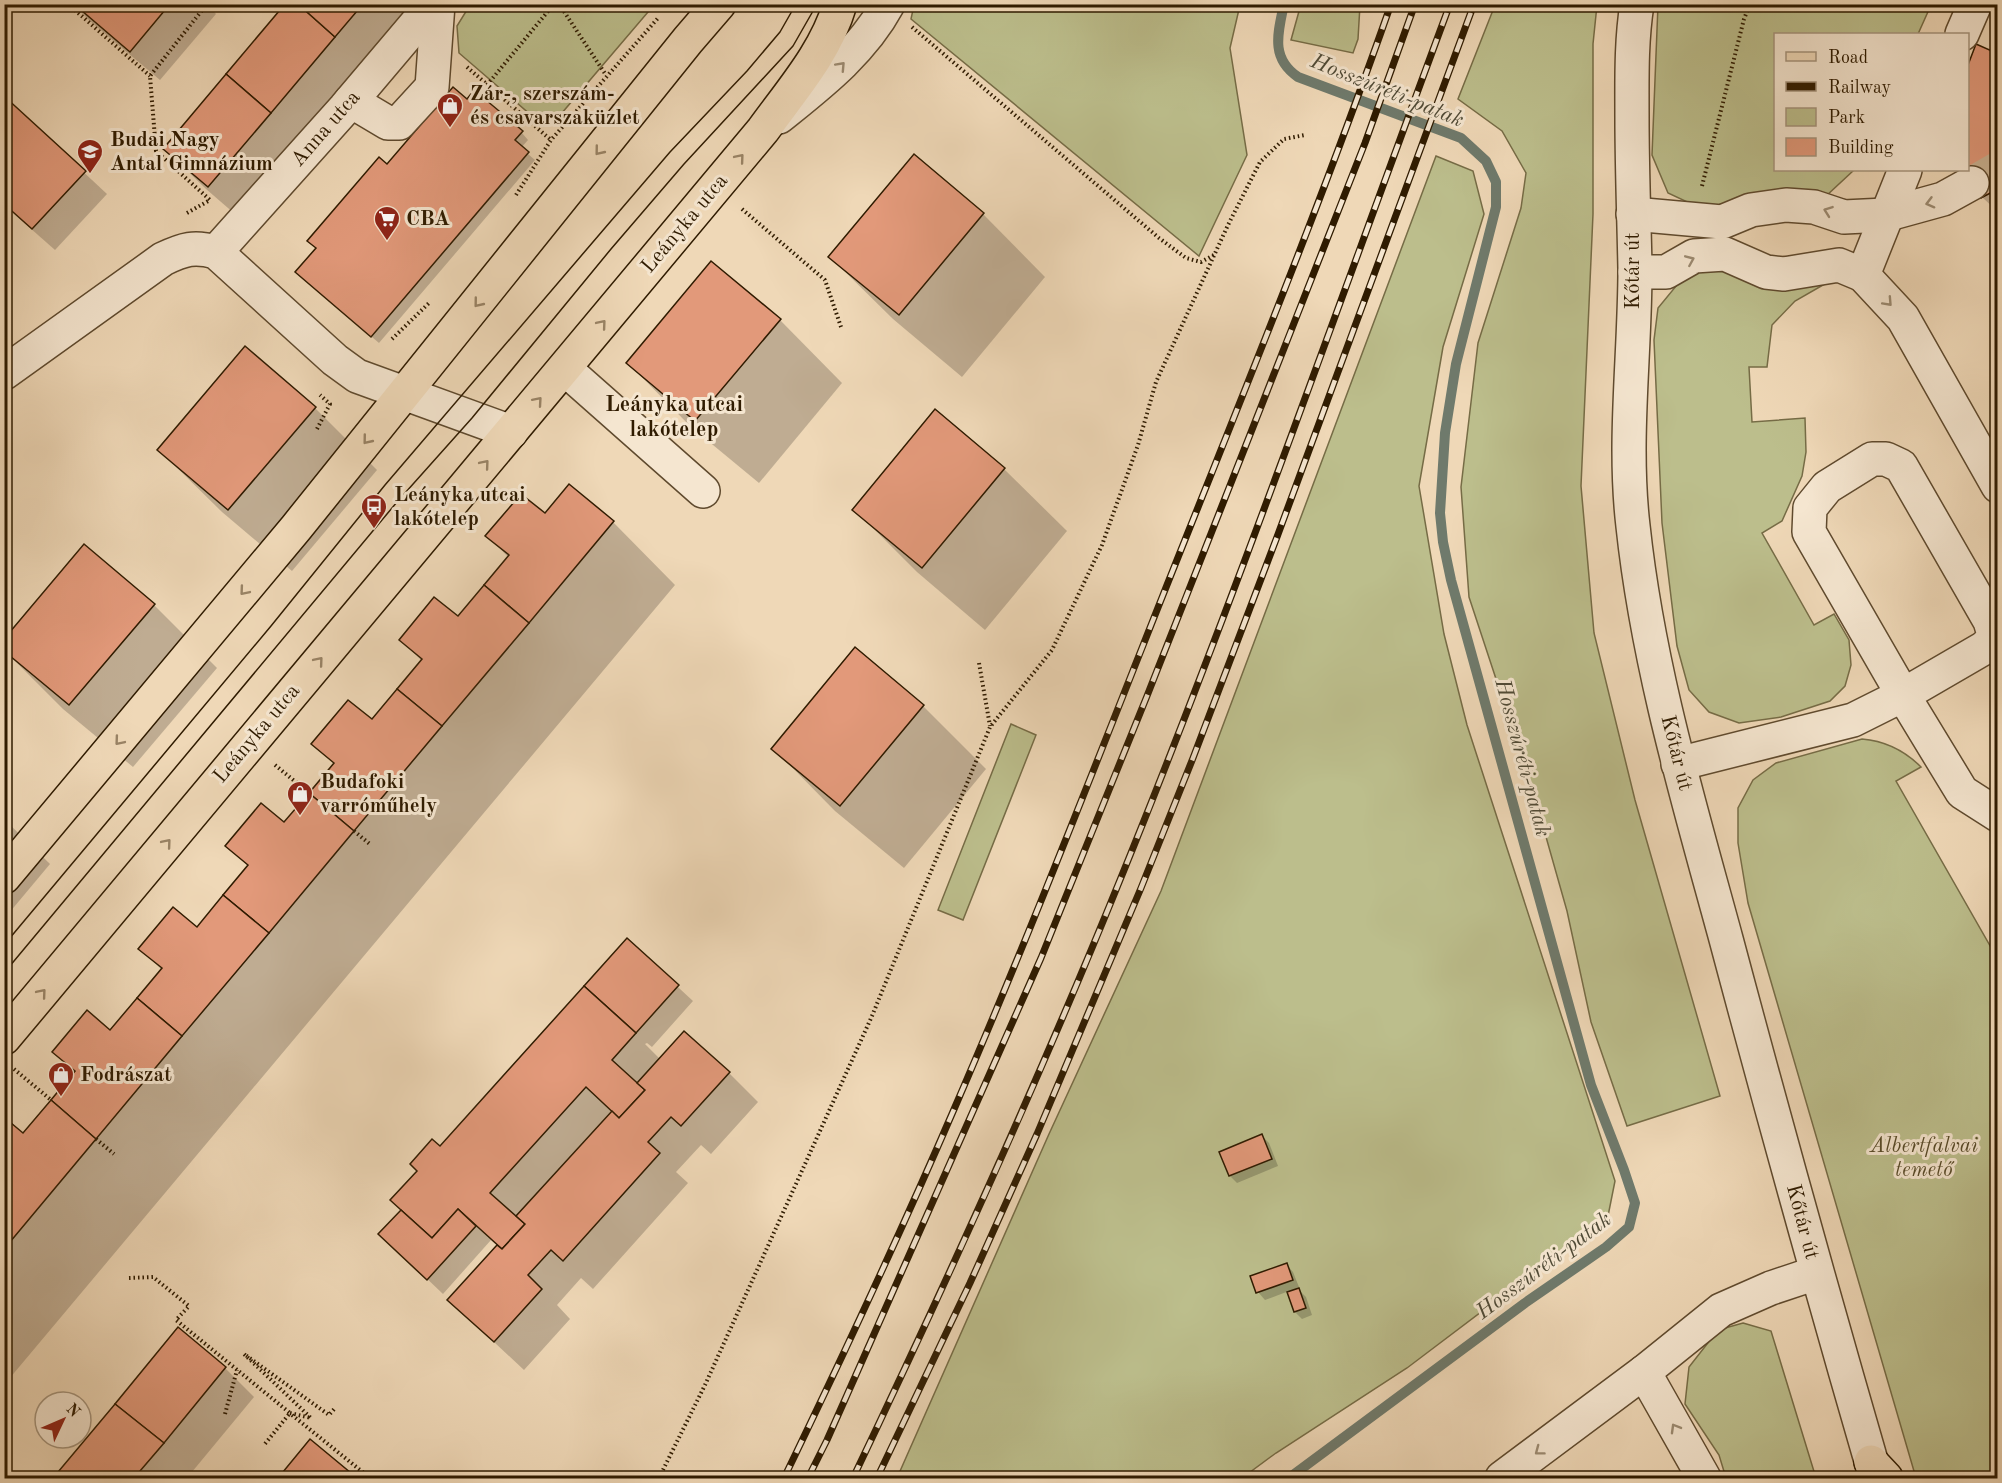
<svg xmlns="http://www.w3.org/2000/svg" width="2002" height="1483" viewBox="0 0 2002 1483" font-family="'Old Standard TT',serif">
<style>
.green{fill:#bcbe8c;stroke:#766c46;stroke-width:1.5}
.shadow{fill:#0003}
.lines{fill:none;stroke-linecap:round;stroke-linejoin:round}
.stream{stroke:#6f7a6c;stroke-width:10}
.building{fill:#e2997a;stroke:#2f1b00;stroke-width:1.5}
.minor-tunnel{stroke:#c9b292;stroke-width:33;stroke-dasharray:33 16;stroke-linecap:butt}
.minor-casing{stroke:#5f4a2e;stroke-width:36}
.major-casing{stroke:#2f1b00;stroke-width:36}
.path{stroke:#2f1b00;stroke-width:4;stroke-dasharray:1.5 3;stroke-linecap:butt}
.minor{stroke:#f5e6d0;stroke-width:33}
.major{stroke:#efd8b7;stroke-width:33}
.tram{stroke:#2f1b00;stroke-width:1.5}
.rail-casing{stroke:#2f1b00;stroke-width:7}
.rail{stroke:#f5e6d0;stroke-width:4.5;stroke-dasharray:14;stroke-linecap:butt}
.oneway{stroke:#9c8b72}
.oneway2{stroke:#998365}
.labels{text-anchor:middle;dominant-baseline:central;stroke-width:6;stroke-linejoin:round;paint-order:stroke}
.poi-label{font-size:21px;font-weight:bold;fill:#2f1b00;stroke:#f5e6d0;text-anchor:start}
.street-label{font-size:21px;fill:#2f1b00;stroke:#f5e6d0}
.park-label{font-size:21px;font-style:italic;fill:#594c2a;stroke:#f5e6d0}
.water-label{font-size:22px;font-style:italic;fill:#4f4a36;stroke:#f5e6d0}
.neighbourhood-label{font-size:22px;font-weight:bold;fill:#2f1b00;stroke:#f5e6d0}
</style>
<rect width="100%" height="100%" fill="#efd8b7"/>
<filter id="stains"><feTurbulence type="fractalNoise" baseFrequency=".00333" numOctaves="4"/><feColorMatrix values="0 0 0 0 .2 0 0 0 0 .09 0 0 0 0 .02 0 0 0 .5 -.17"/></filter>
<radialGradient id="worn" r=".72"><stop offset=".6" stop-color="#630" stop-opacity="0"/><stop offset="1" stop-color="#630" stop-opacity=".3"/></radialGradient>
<g class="green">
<path d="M1301 4 1360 5 1358 39 1353 53 1291 40Z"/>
<path d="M470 5V4L654 5 561 114 547 119 531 115 459 53 457 26Z"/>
<path d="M914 5H1240L1230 48 1247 155 1199 256 911 19Z"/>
<path d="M1495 5H1597L1593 44V214L1581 486 1594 633 1635 800 1720 1096 1627 1126 1591 1022 1567 911 1533 791 1469 597 1461 487 1478 343 1521 208 1526 173 1502 131 1458 99Z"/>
<path d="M1658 5H1931L1918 34H1776V170H1854L1826 196 1723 208H1700L1668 193 1652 155Z"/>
<path d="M1436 156 1473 171 1484 214 1443 347 1419 486 1444 634 1467 725 1615 1181 1608 1216 1407 1368 1276 1453 1242 1478H897L1049 1134 1161 891Z"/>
<path d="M1707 269 1740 274 1830 281 1795 301 1772 325 1767 367H1749L1752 422 1805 418 1806 452 1802 476 1782 521 1762 533 1814 625 1834 614 1849 640 1851 665 1845 686 1830 701 1781 717 1739 723 1709 712 1689 690 1677 646 1662 523 1654 340 1658 308 1681 280Z"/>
<path d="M1011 724 1036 735 963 920 938 910Z"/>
<path d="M1862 739C1886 741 1904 750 1921 767L1896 781 1997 958V1478H1916L1748 903 1738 843V808L1753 780 1776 763Z"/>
<path d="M1743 1323 1771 1331 1816 1478H1726L1719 1455 1685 1404 1689 1367 1718 1330Z"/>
</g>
<g class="shadow">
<path d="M73 4H207L216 14 160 80 90 21Z"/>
<path d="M287 4H438L250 227 206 189 165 149Z"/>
<path d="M1977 46 1991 53 1998 59V212L1982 197 1966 170 1968 69Z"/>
<path d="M4 98 107 194 55 250 4 205Z"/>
<path d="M522 133 528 140 521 148 535 160 379 343 304 279 387 166Z"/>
<path d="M983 214 1045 277 962 377 893 319 830 257Z"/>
<path d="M780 320 842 383 759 483 690 426 628 363Z"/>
<path d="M315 408 377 470 292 571 222 512 159 450Z"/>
<path d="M1004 469 1067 531 985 630 917 572 854 509Z"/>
<path d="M545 515 613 522 675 585 4 1385V1119L23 1135 75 1073 54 1052 110 1032 162 970 140 949 197 929 249 867 227 846 285 824 335 765 313 743 372 721 422 661 401 640 458 619 509 558 488 536Z"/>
<path d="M85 546 154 605 217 668 133 767 63 709 4 650Z"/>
<path d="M855 649 923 706 986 769 904 868 835 811 773 748Z"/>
<path d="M4 819 50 864 4 919Z"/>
<path d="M627 940 693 1001 652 1047 647 1043 645 1044 660 1059 729 1073 758 1102 711 1154 701 1145 676 1172 688 1183 593 1289 581 1278 557 1305 570 1319 524 1370 449 1300 498 1246 491 1240 443 1294 380 1234 402 1210 440 1148Z"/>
<path d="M1262 1136 1269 1143 1278 1166 1237 1183 1230 1176 1221 1153Z"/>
<path d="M1286 1264 1293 1272 1299 1287 1297 1288 1306 1297 1312 1315 1302 1319 1295 1312 1289 1291 1265 1300 1258 1292 1252 1277Z"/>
<path d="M178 1329 225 1368 254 1397 187 1478H55Z"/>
<path d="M311 1442 355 1478H280Z"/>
</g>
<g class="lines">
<path class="stream" d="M1284 4C1278 33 1270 58 1298 77L1461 138 1486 161 1496 182V207L1456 364 1445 433 1440 513 1443 542 1451 580 1591 1085 1624 1170 1635 1203 1629 1227 1606 1247 1525 1303 1289 1478"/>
</g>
<g class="building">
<path d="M74 4H170L130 52Z"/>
<path d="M285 4H298L335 37 271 113 226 74Z"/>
<path d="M298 4H363L335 37Z"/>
<path d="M1976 44 1992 51 1998 61V189L1981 198 1964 170H1968V65Z"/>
<path d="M226 74 271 113 208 187 163 149Z"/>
<path d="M453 87 467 99 474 90 523 131 515 140 529 152 371 337 295 272 316 248 307 241 379 157 387 164Z"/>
<path d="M4 96 86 171 32 229 4 204Z"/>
<path d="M914 154 984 213 899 315 828 257Z"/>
<path d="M711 261 781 319 695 421 626 363Z"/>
<path d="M245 346 316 407 228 510 157 450Z"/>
<path d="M935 409 1005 468 922 568 852 510Z"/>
<path d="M569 484 614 521 529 623 484 585 509 555 485 536 521 494 545 513Z"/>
<path d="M84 544 155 604 69 705 4 651V639Z"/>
<path d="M484 585 529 623 442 726 397 689 422 659 399 640 434 597 458 616Z"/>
<path d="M855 647 924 705 840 806 771 749Z"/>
<path d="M397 689 442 726 354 831 309 793 334 763 311 744 348 700 372 719Z"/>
<path d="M309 793 354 831 269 933 223 895 248 865 225 846 261 803 284 822Z"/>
<path d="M223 895 269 933 182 1036 137 998 162 968 138 949 173 907 197 927Z"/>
<path d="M627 938 679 985 636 1033 584 986Z"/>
<path d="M584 986 636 1033 612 1060 645 1090 619 1118 586 1087 490 1193 525 1224 502 1249 458 1209 432 1238 390 1200 417 1171 410 1164 432 1139 440 1146Z"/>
<path d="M137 998 182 1036 96 1139 51 1100 75 1071 52 1052 87 1010 110 1030Z"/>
<path d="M684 1031 730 1072 681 1126 671 1117 648 1142 660 1153 563 1261 551 1250 528 1275 542 1289 494 1342 447 1300 497 1245 502 1249 525 1224 516 1216 612 1111 619 1118 645 1090 637 1083Z"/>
<path d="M51 1100 96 1139 10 1242 4 1238V1117L23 1133Z"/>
<path d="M1262 1134 1272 1159 1229 1176 1219 1152Z"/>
<path d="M458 1209 476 1226 427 1280 378 1234 401 1210 432 1238Z"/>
<path d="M1287 1263 1293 1280 1256 1293 1250 1276Z"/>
<path d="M1299 1288 1306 1308 1294 1312 1287 1292Z"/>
<path d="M178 1327 226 1367 164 1443 115 1404Z"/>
<path d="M115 1404 164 1443 134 1478H53Z"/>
<path d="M310 1439 357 1478H278Z"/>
<path d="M1657 1473 1660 1478H1647Z"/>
</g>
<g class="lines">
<path class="minor-tunnel" d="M1972 183 1998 168"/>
<defs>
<g id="minor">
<path d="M1637 4C1631 42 1632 80 1632 118 1632 168 1634 219 1635 269 1635 355 1623 441 1633 526 1648 667 1689 803 1726 939 1774 1119 1824 1299 1876 1478"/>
<path d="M1962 34 1975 4"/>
<path d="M351 101 388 123H399L432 87 438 4"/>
<path d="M779 117C820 84 862 52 888 4"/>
<path d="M1905 170 1863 275 1903 318 1998 486"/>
<path d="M1633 214 1722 222 1751 210 1786 205 1814 207 1844 217 1885 215 1943 199 1972 183"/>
<path d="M216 252 345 108 433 4"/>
<path d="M1635 272H1666L1694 256 1725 254 1766 272 1784 274 1839 265 1863 275"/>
<path d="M565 369 703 491"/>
<path d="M4 373 163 259C184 249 194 246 216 252L335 360 357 376 511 432"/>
<path d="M1678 764 1853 720 1903 695 1984 648 1995 638 1990 621 1901 466 1886 459H1872L1827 487 1810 508 1809 532 1903 695 1962 792 1998 815"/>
<path d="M1644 1372 1721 1310 1771 1288 1816 1273"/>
<path d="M1502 1478 1644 1372 1704 1478"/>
</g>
<g id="major">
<path d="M4 877 296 528 688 40 719 4"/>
<path d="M4 1038 763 130C792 90 826 52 840 4"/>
<path d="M1871 1462 1886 1478"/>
</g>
</defs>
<use href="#minor" class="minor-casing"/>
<use href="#major" class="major-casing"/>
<g class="path">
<path d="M68 4 150 76"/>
<path d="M559 4 606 75"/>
<path d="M912 27 1159 238 1186 258 1201 262 1214 255"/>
<path d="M467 67 551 140"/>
<path d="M487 85 554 4"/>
<path d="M1702 186 1744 19 1750 4"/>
<path d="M516 195 551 140 659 17"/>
<path d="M742 209 825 280 841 327"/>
<path d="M187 213 210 200 156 151 150 76 207 4"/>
<path d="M392 339 430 302"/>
<path d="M317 429 330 404 320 395"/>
<path d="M979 663 990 726"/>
<path d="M275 765 309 793"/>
<path d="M354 831 371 845"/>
<path d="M14 1069 51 1100"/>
<path d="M4 1080 12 1071"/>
<path d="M96 1139 114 1154"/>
<path d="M129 1278 153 1277 189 1306 176 1320 290 1413 264 1445"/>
<path d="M290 1413 311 1418 244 1354 329 1415 335 1408"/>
<path d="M225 1414 237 1370"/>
<path d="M292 1415 370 1478"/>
<path d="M659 1478 705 1385 872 1016 990 727 1052 650 1102 545 1138 445 1156 382 1228 225 1260 162 1284 139 1305 135"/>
</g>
<use href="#minor" class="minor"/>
<use href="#major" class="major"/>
<g class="tram">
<path d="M4 945 271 626 385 485 670 152 747 71 780 32 796 4"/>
<path d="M4 973 397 502 472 418 611 249 684 164 793 46 817 4"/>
</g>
<defs>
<g id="rail">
<path d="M784 1478C843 1356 901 1232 955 1107 1028 938 1095 766 1163 595 1241 399 1321 204 1391 4"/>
<path d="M808 1478 827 1440 1041 958 1147 696 1365 143 1415 4"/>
<path d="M853 1478C947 1281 1038 1082 1120 880 1238 591 1341 297 1450 4"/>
<path d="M877 1478 970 1283 1037 1134 1141 888 1193 758 1277 537 1474 4"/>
</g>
</defs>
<use href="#rail" class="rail-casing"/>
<use href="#rail" class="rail"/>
</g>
<defs><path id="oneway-chevron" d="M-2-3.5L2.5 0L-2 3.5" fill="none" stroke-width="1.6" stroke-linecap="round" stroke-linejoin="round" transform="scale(1.5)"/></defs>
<g class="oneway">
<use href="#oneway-chevron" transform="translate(841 66) rotate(-47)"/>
<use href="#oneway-chevron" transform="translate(1930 203) rotate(165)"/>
<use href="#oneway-chevron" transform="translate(1828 211) rotate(-160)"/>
<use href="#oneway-chevron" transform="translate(1690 260) rotate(-23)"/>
<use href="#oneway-chevron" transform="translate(1888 302) rotate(47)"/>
<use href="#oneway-chevron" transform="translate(1675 1428) rotate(-120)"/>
<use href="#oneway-chevron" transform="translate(1539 1451) rotate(143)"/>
</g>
<g class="oneway2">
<use href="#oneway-chevron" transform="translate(599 151) rotate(129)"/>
<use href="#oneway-chevron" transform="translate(740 158) rotate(-50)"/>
<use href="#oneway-chevron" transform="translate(478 303) rotate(129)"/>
<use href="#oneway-chevron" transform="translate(602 324) rotate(-50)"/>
<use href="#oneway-chevron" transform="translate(538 401) rotate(-49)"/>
<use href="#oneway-chevron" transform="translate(367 440) rotate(129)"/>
<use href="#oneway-chevron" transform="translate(485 464) rotate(-50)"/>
<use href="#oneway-chevron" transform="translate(244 591) rotate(130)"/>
<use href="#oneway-chevron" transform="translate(319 661) rotate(-50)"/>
<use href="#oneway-chevron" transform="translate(119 741) rotate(130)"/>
<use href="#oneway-chevron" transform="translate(167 843) rotate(-50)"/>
<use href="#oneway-chevron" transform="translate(42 993) rotate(-50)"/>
</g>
<defs>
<symbol id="shop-pin" viewBox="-11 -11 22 30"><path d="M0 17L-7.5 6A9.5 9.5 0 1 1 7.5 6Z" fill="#8f2418" stroke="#f5e6d0"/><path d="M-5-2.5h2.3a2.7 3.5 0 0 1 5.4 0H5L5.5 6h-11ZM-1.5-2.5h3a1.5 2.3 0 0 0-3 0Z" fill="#fff"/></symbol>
<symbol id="school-pin" viewBox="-11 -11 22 30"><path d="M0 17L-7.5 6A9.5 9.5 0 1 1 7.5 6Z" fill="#8f2418" stroke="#f5e6d0"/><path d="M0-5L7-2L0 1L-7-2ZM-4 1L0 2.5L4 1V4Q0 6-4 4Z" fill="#fff"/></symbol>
<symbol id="supermarket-pin" viewBox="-11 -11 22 30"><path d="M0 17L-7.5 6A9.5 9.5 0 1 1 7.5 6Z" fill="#8f2418" stroke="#f5e6d0"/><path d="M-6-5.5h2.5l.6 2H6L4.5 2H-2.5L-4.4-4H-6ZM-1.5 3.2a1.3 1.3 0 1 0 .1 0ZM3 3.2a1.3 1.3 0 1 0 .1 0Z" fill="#fff"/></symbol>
<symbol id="bus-pin" viewBox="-11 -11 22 30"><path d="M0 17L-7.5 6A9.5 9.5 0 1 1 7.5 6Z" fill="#8f2418" stroke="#f5e6d0"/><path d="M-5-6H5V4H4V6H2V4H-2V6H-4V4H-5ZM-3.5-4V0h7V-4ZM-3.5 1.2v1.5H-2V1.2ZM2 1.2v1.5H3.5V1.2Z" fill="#fff"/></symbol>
</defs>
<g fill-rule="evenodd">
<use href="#shop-pin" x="435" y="91" width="30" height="40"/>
<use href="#school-pin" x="75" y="137" width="30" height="40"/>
<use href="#supermarket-pin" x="372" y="204" width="30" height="40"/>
<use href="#bus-pin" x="359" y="492" width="30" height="40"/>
<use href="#shop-pin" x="285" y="779" width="30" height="40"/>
<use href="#shop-pin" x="46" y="1060" width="30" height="40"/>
</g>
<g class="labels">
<g class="poi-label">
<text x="470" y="94">Zár-, szerszám-<tspan x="470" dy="24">és csavarszaküzlet</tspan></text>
<text x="110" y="140">Budai Nagy<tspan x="110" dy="24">Antal Gimnázium</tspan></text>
<text x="406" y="219">CBA</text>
<text x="394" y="495">Leányka utcai<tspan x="394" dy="24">lakótelep</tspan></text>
<text x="320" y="782">Budafoki<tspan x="320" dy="24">varróműhely</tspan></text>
<text x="80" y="1075">Fodrászat</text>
</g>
<g class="street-label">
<text transform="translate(326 129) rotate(-49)">Anna utca</text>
<text transform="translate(685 224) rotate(-50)">Leányka utca</text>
<text transform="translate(1633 271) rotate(-90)">Kőtár út</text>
<text transform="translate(257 734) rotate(-50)">Leányka utca</text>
<text transform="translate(1676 753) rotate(76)">Kőtár út</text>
<text transform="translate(1802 1222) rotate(75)">Kőtár út</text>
</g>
<g class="park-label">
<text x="1924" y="1146">Albertfalvai<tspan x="1924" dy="24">temető</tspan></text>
</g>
<g class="water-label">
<text transform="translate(1387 91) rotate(22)">Hosszúréti-patak</text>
<text transform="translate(1522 758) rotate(75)">Hosszúréti-patak</text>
<text transform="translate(1544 1266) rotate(-37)">Hosszúréti-patak</text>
</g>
<g class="neighbourhood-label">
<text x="674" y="405">Leányka utcai<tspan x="674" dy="25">lakótelep</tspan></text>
</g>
</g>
<rect width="2002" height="1483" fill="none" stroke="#efd8b7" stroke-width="24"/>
<rect x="6" y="6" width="1990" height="1471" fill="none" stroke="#2f1b00" stroke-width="3"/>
<rect x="12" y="12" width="1978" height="1459" fill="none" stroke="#2f1b00" stroke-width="1.5"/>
<rect x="1774" y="33" width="195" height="138" fill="#f5e6d0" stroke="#a6957d" stroke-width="1.5"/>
<rect x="1786" y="52" width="30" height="9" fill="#efd8b7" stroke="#a6957d" stroke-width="1.5"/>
<text x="1828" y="63" font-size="18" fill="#2f1b00">Road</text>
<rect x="1786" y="82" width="30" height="9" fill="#2f1b00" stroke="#a6957d" stroke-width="1.5"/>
<text x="1828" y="93" font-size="18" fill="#2f1b00">Railway</text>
<rect x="1786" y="108" width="30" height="18" fill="#bcbe8c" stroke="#a6957d" stroke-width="1.5"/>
<text x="1828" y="123" font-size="18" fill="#2f1b00">Park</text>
<rect x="1786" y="138" width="30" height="18" fill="#e2997a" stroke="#a6957d" stroke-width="1.5"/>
<text x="1828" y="153" font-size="18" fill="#2f1b00">Building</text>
<g transform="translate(63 1420) rotate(46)"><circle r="28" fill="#f5e6d0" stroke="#a6957d" stroke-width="1.5"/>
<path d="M0-4.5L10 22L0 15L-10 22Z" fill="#8f2418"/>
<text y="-9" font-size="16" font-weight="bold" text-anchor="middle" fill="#2f1b00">N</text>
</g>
<rect width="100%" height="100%" filter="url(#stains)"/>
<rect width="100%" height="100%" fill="url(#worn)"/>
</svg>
